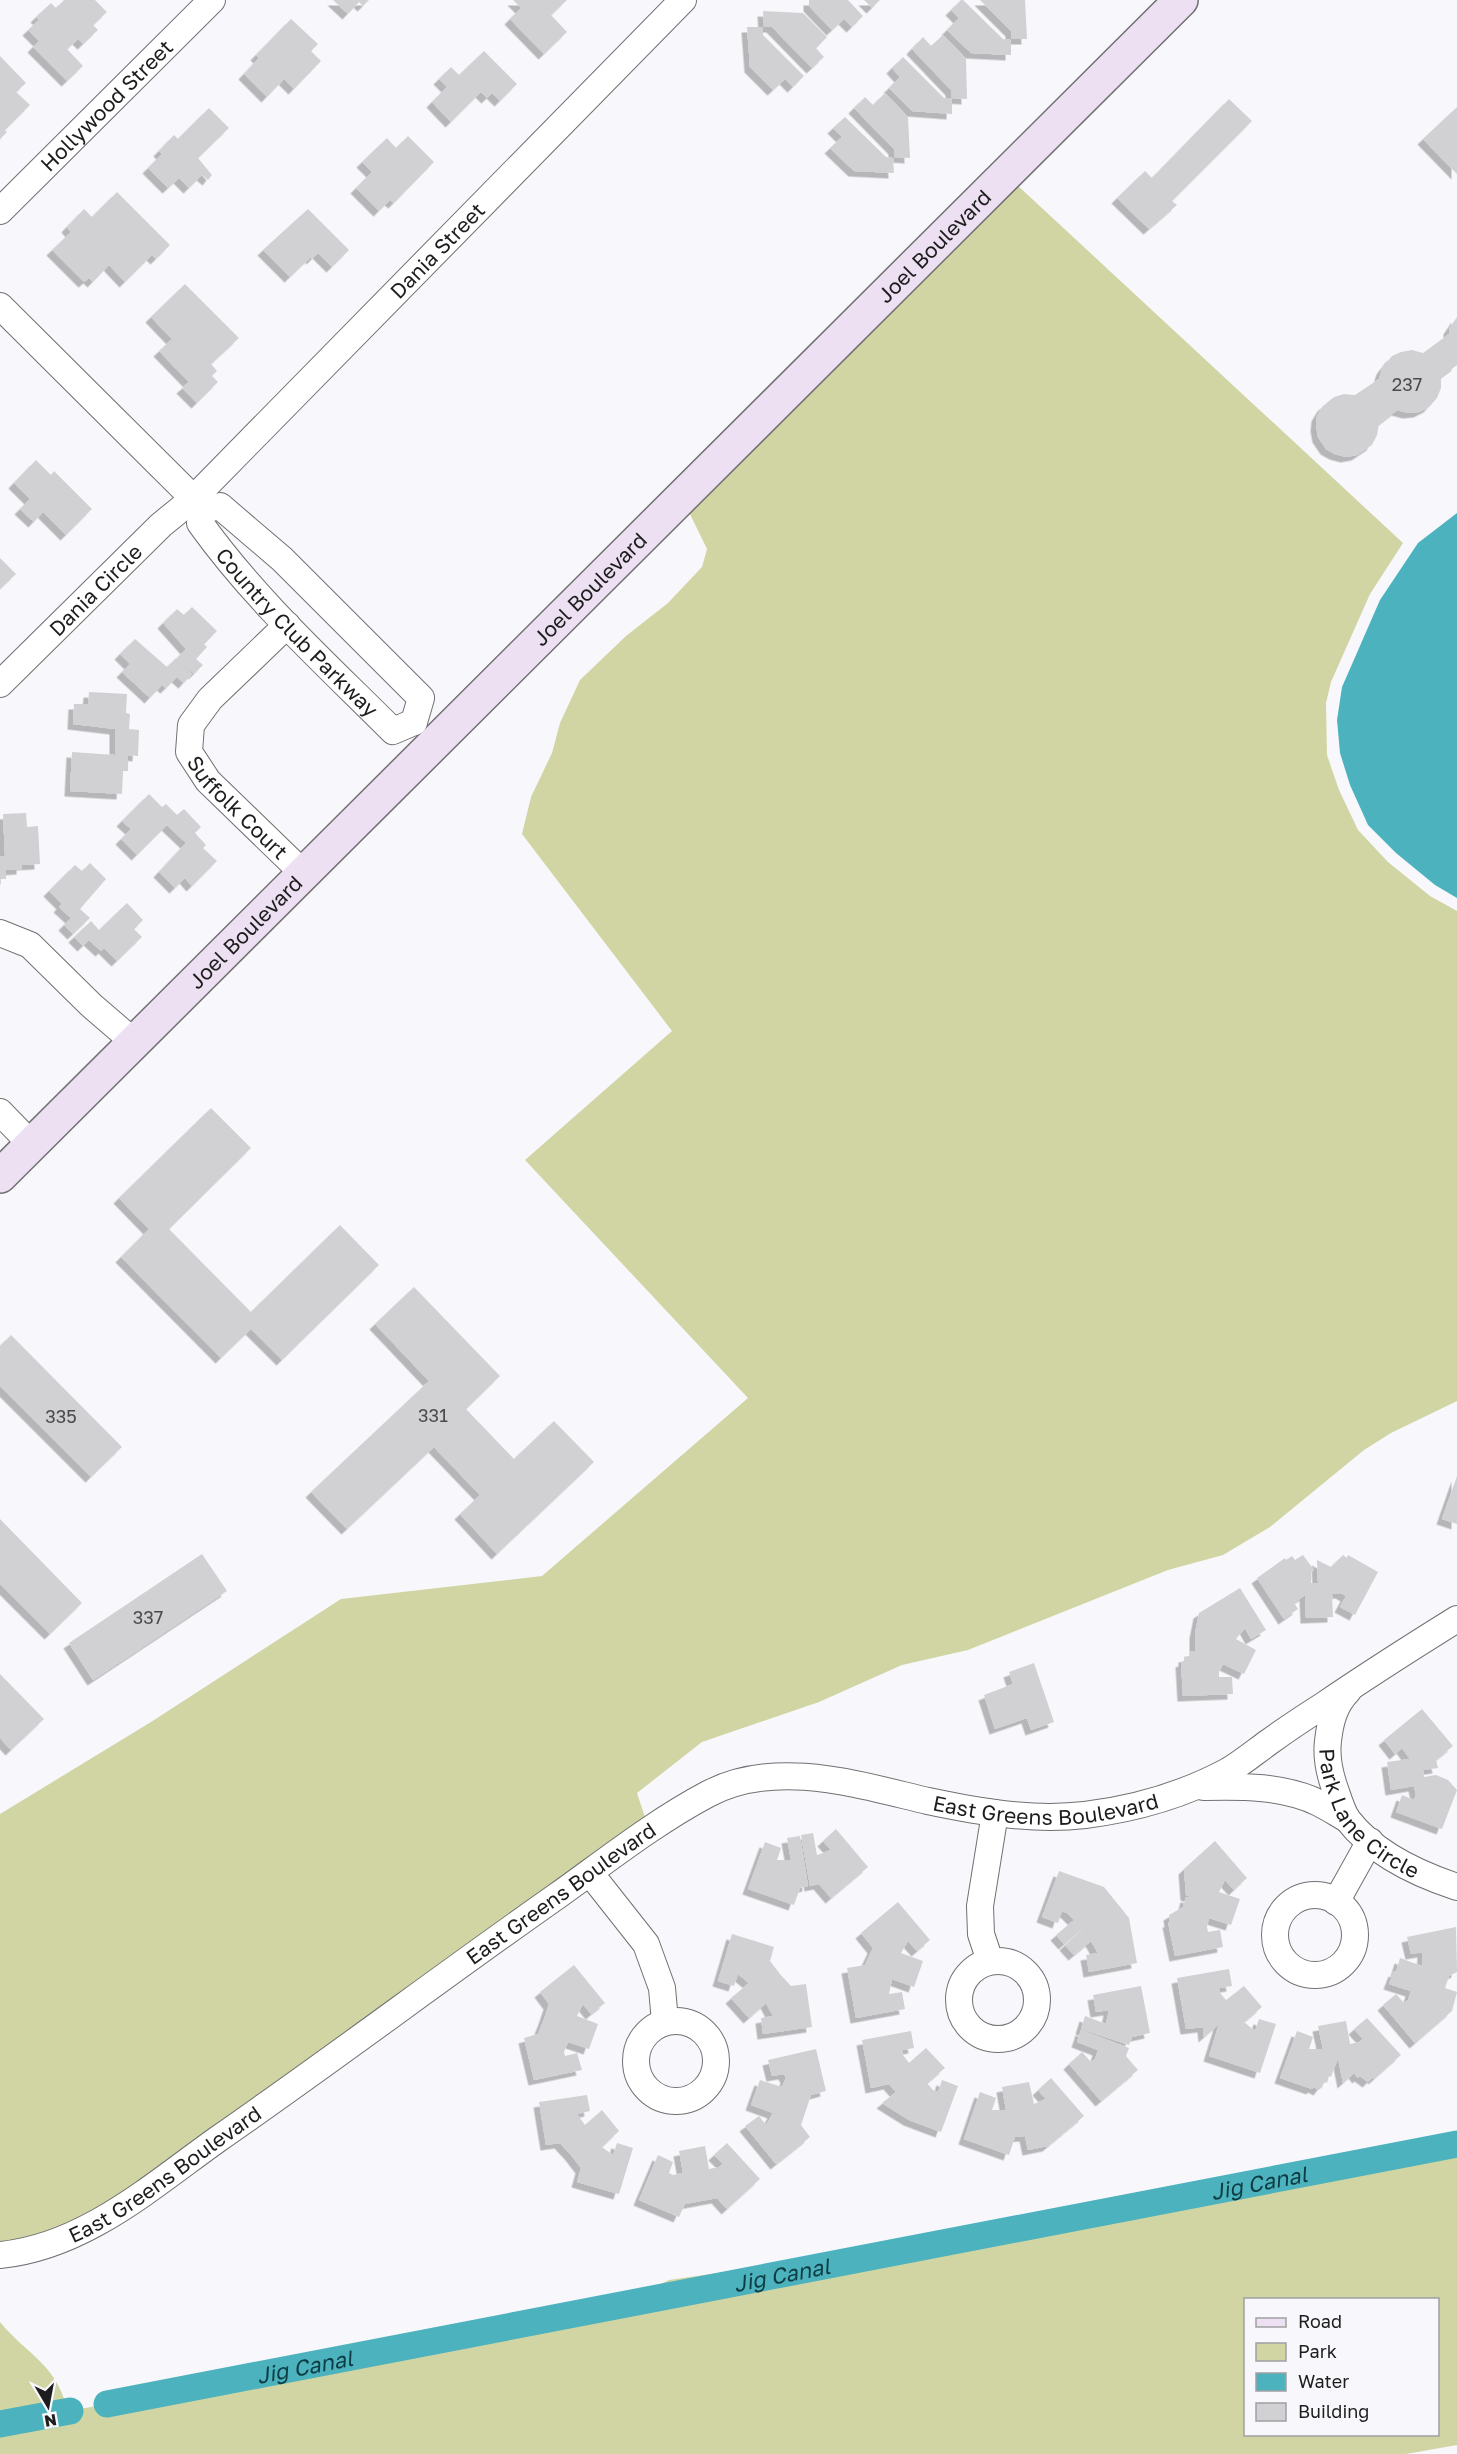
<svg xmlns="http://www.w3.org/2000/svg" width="1457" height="2454" viewBox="0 0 1457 2454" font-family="'Golos Text',sans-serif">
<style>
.green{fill:#d0d5a3;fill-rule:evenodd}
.water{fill:#4bb2be}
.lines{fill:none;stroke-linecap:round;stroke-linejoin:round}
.canal{stroke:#4bb2be;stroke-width:27}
.building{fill:#d1d1d4;filter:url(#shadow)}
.minor-casing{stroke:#717173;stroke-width:28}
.secondary-casing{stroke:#717173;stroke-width:36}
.minor{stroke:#fff;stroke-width:26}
.secondary{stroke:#ede0f2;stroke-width:33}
.labels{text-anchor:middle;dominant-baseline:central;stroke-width:5;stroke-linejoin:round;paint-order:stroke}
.number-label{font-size:18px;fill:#4a4a4c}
.street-label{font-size:21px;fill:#1d1d1e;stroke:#f8f8fc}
.water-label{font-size:22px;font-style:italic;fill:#0d3d43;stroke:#f8f8fc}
</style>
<defs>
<filter id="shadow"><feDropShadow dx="-5.5" dy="5.5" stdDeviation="0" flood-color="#0004"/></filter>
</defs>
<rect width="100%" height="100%" fill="#f8f8fc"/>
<g class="green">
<path d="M1016 184 1403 543 1370 594 1331 682 1326 703 1327 755 1339 790 1358 830 1388 862 1430 896 1457 911V1401L1391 1433 1364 1450 1270 1527 1223 1555 1168 1570 968 1650 902 1665 819 1702 702 1742 637 1793 648 1826 83 2240 0 2260V1814L151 1722 341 1599 542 1576 748 1398 525 1160 672 1031 522 834 531 797 552 753 560 723 580 680 626 636 668 603 702 567 707 549 688 510Z"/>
<path d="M1457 2147V2445L1406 2454H0V2322C29 2357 55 2362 68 2411L600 2318 638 2295 669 2280 871 2251ZM1246 2300H1438V2434H1246Z"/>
</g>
<path class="water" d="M1457 513V898L1435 885 1396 853 1368 825 1350 785 1340 753 1337 720 1342 687 1380 600 1418 543Z"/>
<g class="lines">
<g class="canal">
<path id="s1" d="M107 2404 1457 2144"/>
<path d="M0 2424 70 2411"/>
</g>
</g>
<g class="building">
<path d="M64 0H95L107 12 93 25 98 30 83 44 78 39 67 49 83 66 67 81 33 47 39 41 28 30 39 20 36 17 51 3 56 8Z"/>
<path d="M333 0H369L363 6 359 2 348 14Z"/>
<path d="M513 0H567L551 15 567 32 544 54 510 19 521 8Z"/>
<path d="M809 0H848L863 16 852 27 844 19 832 30 809 6Z"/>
<path d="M864 0H880L872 8Z"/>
<path d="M961 0H963L1003 39 1011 40V55L971 53 947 30 959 18 951 10Z"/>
<path d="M980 0H1025L1027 39H1011V31Z"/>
<path d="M763 11 803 13 827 37 816 48 824 57 812 68 772 27H764Z"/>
<path d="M291 19 318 44 311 51 321 61 294 89 284 79 267 97 244 74 259 58 256 55Z"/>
<path d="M747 27H763V35L804 76 793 87 785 79 773 90 750 67Z"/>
<path d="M943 35 966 59 967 99 952 98 951 90 912 49 923 37 931 46Z"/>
<path d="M484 51 517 84 500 101 492 93 487 98 481 92 451 122 432 102 447 87 439 79 451 67 459 75Z"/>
<path d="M0 56 26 83 16 92 30 105 5 130 7 132 0 139Z"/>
<path d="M903 57 944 98H952V114L912 111 889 88 900 77 892 68Z"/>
<path d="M885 93 908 117 910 158 894 157V149L854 108 865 97 873 105Z"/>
<path d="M1229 99 1252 121 1172 201 1177 205 1149 229 1117 198 1145 171 1152 178Z"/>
<path d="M1457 107V174L1423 139Z"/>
<path d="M209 108 229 128 198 158 212 175 208 180 202 175 189 188 179 178 168 188 148 168 162 154 159 151 174 135 178 139Z"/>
<path d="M845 117 886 157 893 158 894 173 854 171 830 148 842 137 833 128Z"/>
<path d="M408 136 434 162 394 203 390 200 379 211 356 188 372 172 362 162 387 138 396 148Z"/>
<path d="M117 192 170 245 156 259 152 255 125 282 109 265 93 282 89 278 84 282 52 250 71 232 67 227 84 209 92 217Z"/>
<path d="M308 209 349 250 332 267 318 253 312 259 311 257 290 277 263 250Z"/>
<path d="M185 284 239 338 211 364 217 371 212 376 218 382 197 403 182 388 189 382 159 351 172 339 151 317Z"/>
<path d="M1457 317V365L1441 377V388L1437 398 1429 407 1419 412 1408 413 1397 410 1379 424 1377 435 1372 445 1357 455 1346 457 1335 454 1326 449 1318 437 1316 426 1317 416 1323 406 1334 397 1344 394 1355 395 1379 379 1382 369 1392 356 1401 352 1412 350 1423 353 1449 334V329Z"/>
<path d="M36 460 51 475 54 471 92 509 66 535 43 512 34 522 20 509 30 499 14 483Z"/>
<path d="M0 558 16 574 0 589Z"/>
<path d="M192 607 217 631 204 644 207 647 196 659 203 665 194 674 177 658 186 649 163 623 177 609 184 615Z"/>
<path d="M135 639 167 667 176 658 192 674 184 683 177 677 166 688 162 685 150 698 122 672 130 664 120 654Z"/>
<path d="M89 692 127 694 126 713 130 714 129 729 139 730 138 756 128 755V771H123L122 794 70 791 72 752 115 755V729L73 724 74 704H88Z"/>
<path d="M149 794 162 807 166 804 177 815 184 809 201 827 195 833 206 845 203 848 217 861 192 886 185 878 175 888 159 872 186 843 167 825 137 855 121 839 131 829 122 821Z"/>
<path d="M26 813 27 827 38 826 40 864 22 865V869L6 870V879H0V856H5L3 814Z"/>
<path d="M90 863 106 879 80 909 90 918 73 934 64 925 71 918 59 907 62 904 49 891 75 865 82 871Z"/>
<path d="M127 903 143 920 134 929 142 937 117 961 104 948 101 951 89 940 83 946 74 937 91 921 99 930Z"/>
<path d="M211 1108 251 1148 169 1229 251 1312 340 1225 379 1265 282 1360 251 1329 221 1358 121 1257 149 1229 119 1198Z"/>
<path d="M414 1287 500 1376 466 1409 514 1459 554 1421 594 1462 497 1554 460 1514 480 1495 434 1447 347 1529 311 1492 429 1381 375 1324Z"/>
<path d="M11 1335 122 1447 91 1477 0 1386V1346Z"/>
<path d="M1457 1476V1524L1442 1519Z"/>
<path d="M0 1519 82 1603 50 1634 0 1584Z"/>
<path d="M202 1554 227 1591 93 1680 69 1643Z"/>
<path d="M1303 1555 1314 1570 1311 1572V1583H1318L1317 1560 1331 1567 1343 1555 1347 1558 1348 1555 1378 1572 1355 1615 1340 1607 1346 1596 1341 1593 1332 1594 1333 1617 1306 1618 1305 1595 1294 1603 1298 1609 1284 1619 1257 1578 1285 1558 1286 1560 1292 1556 1295 1560Z"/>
<path d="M1240 1588 1266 1630 1251 1639 1245 1628 1236 1639 1256 1650 1244 1674 1223 1664 1219 1672V1677H1232L1233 1694 1183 1696 1181 1662 1184 1661V1657L1190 1656V1651H1195V1633L1199 1613Z"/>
<path d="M1034 1663 1054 1722 1031 1730 1027 1718 995 1729 984 1695 1013 1684 1009 1672Z"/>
<path d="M0 1674 44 1719 11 1750 0 1738Z"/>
<path d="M1422 1709 1453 1746 1436 1760 1438 1768 1423 1770 1424 1777 1436 1775 1448 1780 1457 1790 1442 1829 1396 1812 1402 1795 1414 1800 1416 1795 1414 1786 1391 1790 1387 1762 1410 1759 1402 1748 1395 1754 1384 1740Z"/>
<path d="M836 1829 868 1867 831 1898 819 1884 810 1886 801 1835 813 1833 817 1855 831 1850 823 1841Z"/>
<path d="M800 1836 808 1886 800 1888 794 1905 748 1889 765 1842 781 1848 777 1860H791L787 1838Z"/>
<path d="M1215 1841 1247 1878 1234 1890 1225 1880 1219 1892 1240 1899 1231 1925 1209 1918 1207 1927 1208 1932 1220 1930 1223 1947 1175 1956 1168 1922H1170L1169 1915 1183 1907 1186 1897 1197 1899 1186 1895 1184 1869Z"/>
<path d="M1059 1871 1104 1887 1129 1918 1137 1963 1089 1972 1086 1955 1098 1953 1091 1941 1074 1955 1065 1945 1095 1918 1064 1944 1056 1935 1074 1920 1067 1913 1062 1911 1058 1923 1042 1917Z"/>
<path d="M898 1902 930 1940 917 1951 908 1941 901 1953 923 1961 914 1987 892 1979 889 1994 902 1992 905 2009 856 2018 847 1968 865 1965 873 1948 861 1933Z"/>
<path d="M1456 1927 1457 1972 1449 1976 1445 1988 1457 1992 1452 2011 1415 2043 1383 2005 1396 1994 1404 2003 1408 2000 1411 1991 1389 1984 1394 1971 1396 1972 1400 1958 1422 1966 1423 1952 1411 1954 1407 1937Z"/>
<path d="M732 1934 774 1947 770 1961 780 1974 791 1986 806 1984 812 2027 763 2034 761 2018 773 2016 766 2003 749 2018 731 1998 749 1983 738 1974 734 1986 718 1981Z"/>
<path d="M574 1965 605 2003 591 2014 583 2004 577 2016 598 2024 589 2049 568 2042 564 2052 565 2056 577 2053 582 2070 534 2080 524 2038 538 2034 544 2019 549 2004 540 1992Z"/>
<path d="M1229 1969 1232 1986 1219 1988 1220 1993 1226 2000 1244 1986 1262 2007 1244 2022 1255 2031 1259 2019 1276 2024 1260 2073 1209 2056 1219 2024 1204 2037 1203 2027 1186 2029 1177 1978Z"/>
<path d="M1141 1986 1150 2033 1132 2037 1129 2045 1081 2029 1085 2016 1106 2024 1109 2010 1096 2012 1093 1995Z"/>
<path d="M1367 2018 1401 2055 1374 2079 1373 2077 1368 2082 1360 2076 1358 2078 1354 2073 1343 2083 1338 2058 1331 2077 1329 2076 1327 2083 1325 2082 1319 2090 1313 2087 1312 2089 1280 2078 1297 2031 1313 2037 1309 2049H1323L1318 2026 1346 2021 1350 2044 1359 2042 1363 2039 1354 2029Z"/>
<path d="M1081 2030 1129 2048 1126 2056 1138 2070 1101 2101 1069 2064 1082 2052 1091 2062 1095 2059 1098 2050 1077 2042Z"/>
<path d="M911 2031 914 2048 902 2050 903 2055 909 2063 926 2048 945 2068 927 2083 933 2090 938 2092 942 2080 958 2086 941 2132 909 2120 882 2103 896 2092 889 2084 871 2088 862 2040Z"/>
<path d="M816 2049 826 2091 811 2095 801 2125 810 2137 776 2164 745 2126 759 2116 766 2125 773 2113 751 2105 760 2080 782 2087 786 2078 784 2074 772 2076 768 2060Z"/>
<path d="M1051 2078 1084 2116 1048 2146 1028 2150 1025 2136 1015 2137 1009 2155 964 2139 980 2092 996 2098 992 2110H1006L1002 2087 1029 2082 1034 2104 1046 2099 1038 2090Z"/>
<path d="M587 2095 590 2111 577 2114 585 2125 602 2110 619 2131 602 2147 613 2155 617 2143 633 2148 619 2194 577 2182 581 2168 571 2155 560 2143 546 2145 539 2102Z"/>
<path d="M727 2143 760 2179 727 2209 717 2198 685 2204 679 2217 639 2200 658 2155 673 2162 669 2173 673 2175 683 2173 679 2151 705 2146 709 2169 719 2167 723 2164 714 2155Z"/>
</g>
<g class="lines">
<defs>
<g id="minor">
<path id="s2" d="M0 211 212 0"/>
<path d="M0 306 204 509"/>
<path id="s3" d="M204 510 200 523C255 600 326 664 393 731L414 722"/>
<path d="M204 510 220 506 282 559 421 698 414 722"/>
<path id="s4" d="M287 625 210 699 191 725 189 752 208 781 304 874"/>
<path id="s5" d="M0 684 161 525 193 499 683 0"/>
<path d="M0 933 30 945 91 1005 135 1043"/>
<path d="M0 1112 32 1145"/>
<path id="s6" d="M1348 1691C1334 1705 1330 1723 1328 1741 1326 1757 1329 1771 1334 1786 1338 1797 1342 1812 1348 1820 1374 1854 1418 1874 1457 1887"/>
<path d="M1204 1787C1241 1786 1285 1786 1319 1803 1329 1808 1338 1814 1347 1819"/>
<path d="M590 1873 646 1944 662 1988 665 2022"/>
<circle cx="1315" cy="1935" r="40"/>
<path d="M1336 1902 1370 1841"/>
<circle cx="998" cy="2000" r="39"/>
<path d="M990 1961 981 1934 980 1906 995 1813"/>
<circle cx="676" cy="2061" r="40"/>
<path id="s7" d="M0 2255C84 2247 152 2186 218 2139 332 2060 443 1976 557 1896 606 1861 655 1822 708 1794 776 1758 859 1785 928 1801 980 1812 1033 1821 1085 1815 1134 1809 1185 1794 1228 1771 1242 1763 1255 1752 1269 1742 1287 1729 1305 1717 1324 1705 1368 1675 1412 1647 1457 1619"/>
</g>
<g id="secondary">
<path id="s8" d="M0 1176 1181 0"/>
</g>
</defs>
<use href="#minor" class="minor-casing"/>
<use href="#secondary" class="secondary-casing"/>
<use href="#minor" class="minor"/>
<use href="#secondary" class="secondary"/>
</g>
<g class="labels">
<g class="number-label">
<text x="1407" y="384">237</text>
<text x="433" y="1415">331</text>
<text x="61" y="1416">335</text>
<text x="148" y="1617">337</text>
</g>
<g class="street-label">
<text stroke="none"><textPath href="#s2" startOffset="150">Hollywood Street</textPath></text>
<text stroke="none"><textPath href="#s8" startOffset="1318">Joel Boulevard</textPath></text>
<text stroke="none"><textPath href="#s5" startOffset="616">Dania Street</textPath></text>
<text stroke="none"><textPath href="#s8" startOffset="832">Joel Boulevard</textPath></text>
<text stroke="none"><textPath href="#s5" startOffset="134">Dania Circle</textPath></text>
<text stroke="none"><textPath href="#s3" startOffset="160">Country Club Parkway</textPath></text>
<text stroke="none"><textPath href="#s4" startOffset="240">Suffolk Court</textPath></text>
<text stroke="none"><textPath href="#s8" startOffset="346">Joel Boulevard</textPath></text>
<text stroke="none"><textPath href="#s7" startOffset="1194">East Greens Boulevard</textPath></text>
<text stroke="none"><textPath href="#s6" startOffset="144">Park Lane Circle</textPath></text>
<text stroke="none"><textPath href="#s7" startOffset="672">East Greens Boulevard</textPath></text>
<text stroke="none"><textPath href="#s7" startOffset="186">East Greens Boulevard</textPath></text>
</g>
<g class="water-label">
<text stroke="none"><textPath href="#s1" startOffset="1173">Jig Canal</textPath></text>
<text stroke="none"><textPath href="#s1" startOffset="687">Jig Canal</textPath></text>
<text stroke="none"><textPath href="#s1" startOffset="201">Jig Canal</textPath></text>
</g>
</g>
<rect x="1244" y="2298" width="195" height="138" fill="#f8f8fc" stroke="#a0a0a3" stroke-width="1.5"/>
<rect x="1256" y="2318" width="30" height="9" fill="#ede0f2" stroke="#a0a0a3" stroke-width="1.5"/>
<text x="1298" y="2328" font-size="18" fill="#1d1d1e">Road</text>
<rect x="1256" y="2343" width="30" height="18" fill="#d0d5a3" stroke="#a0a0a3" stroke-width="1.5"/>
<text x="1298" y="2358" font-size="18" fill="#1d1d1e">Park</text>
<rect x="1256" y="2373" width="30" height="18" fill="#4bb2be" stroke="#a0a0a3" stroke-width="1.5"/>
<text x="1298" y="2388" font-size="18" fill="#1d1d1e">Water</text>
<rect x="1256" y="2403" width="30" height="18" fill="#d1d1d4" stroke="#a0a0a3" stroke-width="1.5"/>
<text x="1298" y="2418" font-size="18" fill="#1d1d1e">Building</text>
<g transform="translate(48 2406) rotate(170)" stroke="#f8f8fc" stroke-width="4.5" paint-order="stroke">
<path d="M0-4.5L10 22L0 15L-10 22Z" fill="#1d1d1e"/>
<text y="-9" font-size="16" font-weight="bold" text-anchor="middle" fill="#1d1d1e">N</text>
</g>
</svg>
